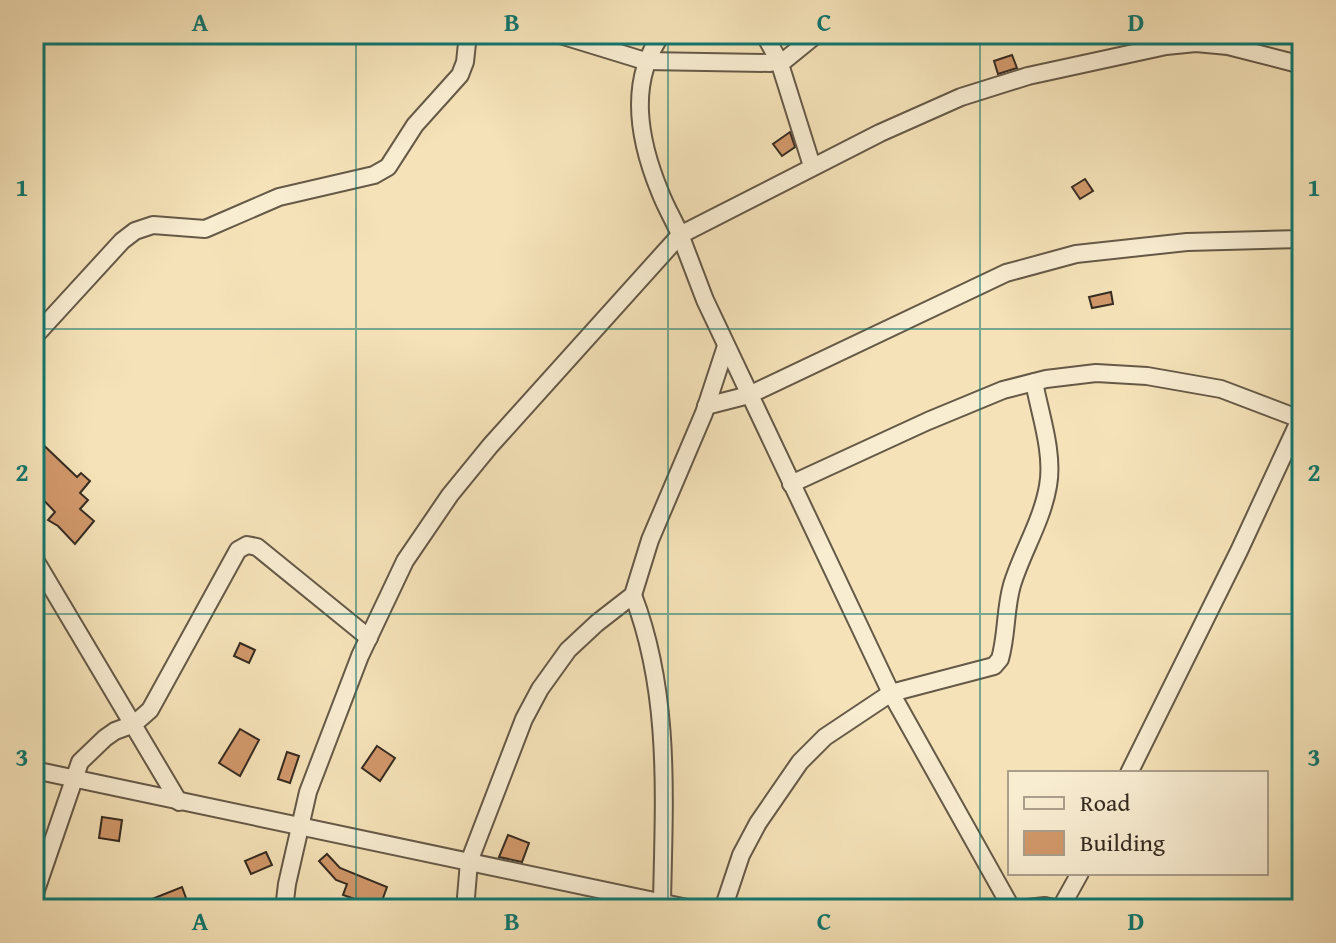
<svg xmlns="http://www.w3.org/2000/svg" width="1336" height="943" viewBox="0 0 1336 943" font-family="'Gentium Book Plus',serif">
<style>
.building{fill:#d1986a;stroke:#352b21;stroke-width:2}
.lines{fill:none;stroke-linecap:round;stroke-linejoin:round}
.street-casing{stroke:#655947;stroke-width:20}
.street{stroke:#f8ecd1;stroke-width:16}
.grid{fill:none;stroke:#0f766e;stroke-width:2;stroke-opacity:0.55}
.neatline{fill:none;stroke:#0f766e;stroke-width:3}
.grid-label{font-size:26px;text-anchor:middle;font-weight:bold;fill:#0f766e}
</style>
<rect width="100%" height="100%" fill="#f5e2b8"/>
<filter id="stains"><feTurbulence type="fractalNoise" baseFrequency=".0025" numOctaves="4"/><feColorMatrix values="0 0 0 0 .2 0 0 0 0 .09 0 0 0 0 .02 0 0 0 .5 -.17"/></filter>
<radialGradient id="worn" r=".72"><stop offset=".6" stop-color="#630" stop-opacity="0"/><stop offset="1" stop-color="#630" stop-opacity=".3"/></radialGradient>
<g class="building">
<path d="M1012 55 1017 68 998 74 994 61Z"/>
<path d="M790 132 795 147 782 156 773 144Z"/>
<path d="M1085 179 1093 191 1080 199 1072 187Z"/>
<path d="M1111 292 1113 304 1092 308 1089 297Z"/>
<path d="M34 436 77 477 81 473 90 481 80 493 88 500 80 509 94 521 75 544 58 526 48 520 55 512 34 490V481L42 474 34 466Z"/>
<path d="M240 643 255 650 249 663 234 656Z"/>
<path d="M240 729 259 740 240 776 219 763Z"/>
<path d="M377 746 395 758 380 781 362 768Z"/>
<path d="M287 752 299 756 290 783 278 779Z"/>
<path d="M102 817 122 820 119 841 99 838Z"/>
<path d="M508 835 529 843 522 862 499 857Z"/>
<path d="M266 852 272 865 251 874 245 861Z"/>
<path d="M327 854 340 868 387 887 379 909H361L363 902 343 895 347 884 336 880 319 861Z"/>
<path d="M182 887 190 909H176L174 905 162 909H127Z"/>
</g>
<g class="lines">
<defs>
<g id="street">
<path d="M557 34 645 61 770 63 785 60 817 34"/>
<path d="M662 34C627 82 639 141 660 192 666 208 675 222 681 237 689 258 697 279 705 300L891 693 1012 909"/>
<path d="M764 34 779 61 812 166"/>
<path d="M34 337 122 241 135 231 153 225 205 229 279 197 374 175 388 167 415 125 460 75 465 62 468 34"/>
<path d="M706 406 749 395 1006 273 1076 254 1187 242 1302 239"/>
<path d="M791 484 928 421 1003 390 1046 379 1096 373 1147 376 1221 389 1300 419"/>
<path d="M34 558 179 802"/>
<path d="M633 595C671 694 664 798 662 902L659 909"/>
<path d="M34 770 692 909"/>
<path d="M1129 773 1239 551 1302 415"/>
<path d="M34 896 80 762 105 738 115 731 134 724 150 710 238 550 247 545 257 547 369 638"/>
<path d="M284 909 287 884 308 792 360 656 405 561 450 495 490 446 680 235 880 133 961 97 1028 76 1166 46 1196 43 1228 46 1302 65"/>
<path d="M465 909 469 862 524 719 540 689 568 650 597 623 633 595 650 540 704 413 726 346"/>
<path d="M723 909 741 855 758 823 800 762 825 737 891 693 994 666 1000 659C1007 635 1005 609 1012 585 1022 552 1042 521 1048 486 1054 453 1040 414 1034 382"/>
<path d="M1018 909 1045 906 1059 909"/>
<path d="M1060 909 1080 873"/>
</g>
</defs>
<use href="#street" class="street-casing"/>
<use href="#street" class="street"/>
</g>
<path class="grid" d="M356 34V909M668 34V909M980 34V909M34 329H1302M34 614H1302"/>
<rect width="1336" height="943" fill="none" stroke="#f5e2b8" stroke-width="88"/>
<rect x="1008" y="771" width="260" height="104" fill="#f8ecd1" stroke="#aa9f8b" stroke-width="2"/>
<rect x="1024" y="797" width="40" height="12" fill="#f8ecd1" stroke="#aa9f8b" stroke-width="2"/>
<text x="1080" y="811" font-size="24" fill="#352b21">Road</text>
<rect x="1024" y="831" width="40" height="24" fill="#d1986a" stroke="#aa9f8b" stroke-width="2"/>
<text x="1080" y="851" font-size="24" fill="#352b21">Building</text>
<rect x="44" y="44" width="1248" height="855" class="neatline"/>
<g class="grid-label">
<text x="200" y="31">A</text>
<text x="512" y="31">B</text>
<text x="824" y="31">C</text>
<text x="1136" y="31">D</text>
<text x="22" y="196">1</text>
<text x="1314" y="196">1</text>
<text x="22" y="481">2</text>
<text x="1314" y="481">2</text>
<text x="22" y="766">3</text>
<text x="1314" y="766">3</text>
<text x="200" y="930">A</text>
<text x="512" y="930">B</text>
<text x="824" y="930">C</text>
<text x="1136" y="930">D</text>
</g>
<rect width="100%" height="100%" filter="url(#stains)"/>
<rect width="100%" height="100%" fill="url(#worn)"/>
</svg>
